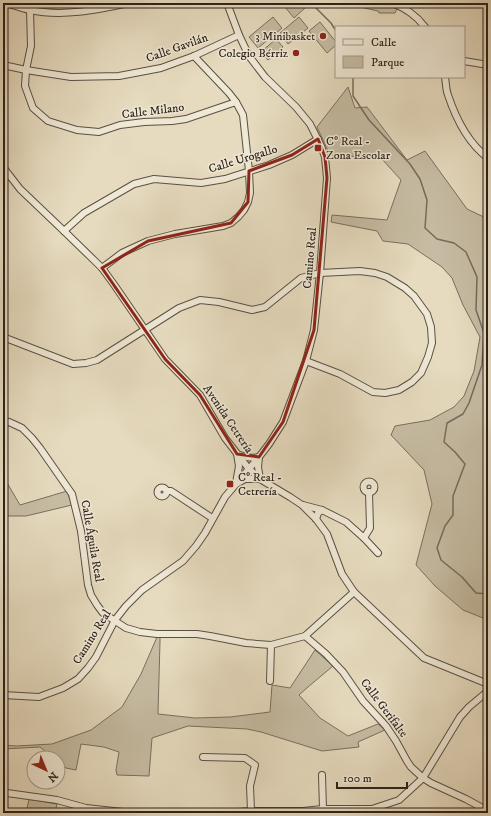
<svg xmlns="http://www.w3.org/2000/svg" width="491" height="816" viewBox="0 0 491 816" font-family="'IM FELL DW Pica',serif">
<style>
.green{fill:#c6bca3;stroke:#796f5f}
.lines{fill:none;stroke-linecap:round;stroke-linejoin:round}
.stream{stroke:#766b5c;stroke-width:1.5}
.minor-casing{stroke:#5a5044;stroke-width:8}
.minor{stroke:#efe8d5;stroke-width:6}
.marked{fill:none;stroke:#8f2418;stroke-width:3;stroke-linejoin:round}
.poi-dot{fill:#8f2418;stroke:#efe8d5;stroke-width:1.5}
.labels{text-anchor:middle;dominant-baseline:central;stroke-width:3;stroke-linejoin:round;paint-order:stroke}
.poi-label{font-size:12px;fill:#2c221b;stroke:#efe8d5;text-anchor:end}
.street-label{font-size:12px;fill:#2c221b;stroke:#efe8d5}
</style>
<rect width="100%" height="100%" fill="#e6dbbf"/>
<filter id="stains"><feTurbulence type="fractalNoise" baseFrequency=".005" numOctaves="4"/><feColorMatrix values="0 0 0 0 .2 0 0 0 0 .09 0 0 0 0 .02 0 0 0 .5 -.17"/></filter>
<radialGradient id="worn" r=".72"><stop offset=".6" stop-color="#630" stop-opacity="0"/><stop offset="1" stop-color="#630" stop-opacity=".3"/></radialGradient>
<g class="green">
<path d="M289 3H303L306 7 294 18 285 7Z"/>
<path d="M342 3H384L397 9 395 13H379L378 11Z"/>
<path d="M273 17 282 28 258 48 249 37Z"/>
<path d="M299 17 308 28 288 44 280 33Z"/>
<path d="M320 22 336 42V45L327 53 309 31Z"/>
<path d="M276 39 283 47 268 60 261 52Z"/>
<path d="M348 87 355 108 367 107 407 160 425 151 467 209 488 219V620L463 610 435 586 416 565 432 504 424 470 391 435 395 426 430 420 454 407 464 396 474 371 480 337 463 305 452 278 442 267 408 244 383 241 377 231 331 222 332 215 387 220 401 180 381 158 330 155 317 127Z"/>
<path d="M3 476 20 505 67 491 72 505 26 516H3Z"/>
<path d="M157 637H160V641L158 714 195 718 230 717 270 712 272 685 290 688 315 650 333 666 308 687 299 695 320 718 348 736 378 724 385 730 358 742 359 747 322 751 261 732 247 729 188 726 152 738 149 776 117 775 116 770 119 752 104 747 81 744 76 770 66 768 58 762V758H53L40 747 3 749V745L16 746 52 744 91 730 122 707 141 674Z"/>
<path d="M29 799 57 804 55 813H26Z"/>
</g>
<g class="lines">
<g class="stream">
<path d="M311 3 331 23 336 31"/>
<path d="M353 77V96L369 120 410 164 420 179 427 200 425 228 437 239 454 243 466 252 477 277 476 310 484 333 482 365 469 403 463 414 447 423 444 442 455 452 465 464 453 496V515L445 526 437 548 441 560 462 577 476 593 488 594"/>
</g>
<defs>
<g id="minor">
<path d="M6 3C14 5 22 9 30 10 62 17 96 10 128 3"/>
<path d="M393 3C406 9 416 15 425 27"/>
<path d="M30 10 31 46 26 70 25 86 33 108 48 121 77 130 99 132 120 125 144 122 172 121 186 119 236 102"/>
<path d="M464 61 488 65"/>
<path d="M3 65 26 70 71 77 119 76 161 68 194 56 239 35"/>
<path d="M445 77C446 83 446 90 448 95 456 119 468 143 488 158"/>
<path d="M3 167 20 189 64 231 102 268 115 286 165 359 200 395 225 438 249 469 260 479 290 497 302 505 316 519 327 534 342 574 354 592 424 658 488 684"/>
<path d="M64 231 84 213 134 184 154 179 201 183 225 179 269 165 292 155 318 139"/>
<path d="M102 268 122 253 148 241 175 234 223 226 231 223 238 217 244 210 248 202 250 193 249 171 243 115 236 102 229 93 194 56"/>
<path d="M3 292V296"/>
<path d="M3 337 73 364 86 363 97 360 179 308 200 300 219 302 252 310 265 307 301 278 320 273 360 271 375 273 387 277 405 288 414 296 427 314 431 327 432 343 428 357 421 373 412 382 399 390 385 393 373 392 340 374 306 361"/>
<path d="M3 420 9 422 22 428 32 438 40 448 72 494 81 531 88 585 91 595 97 605 103 613 126 628 140 632 157 634H197L210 636 246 643 271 645 305 636 354 592"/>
<path d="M259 457 258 467 260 479"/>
<circle cx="369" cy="487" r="5.5"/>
<path d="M236 483 239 466 237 454C245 457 251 459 259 457"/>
<path d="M238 483 245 479H260"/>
<circle cx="162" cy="492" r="4.5"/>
<path d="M167 491H171L212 518"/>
<path d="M303 505 322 510 318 513 316 519"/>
<path d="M322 510 346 522 364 538 378 553"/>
<path d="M364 538 370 528 369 492"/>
<path d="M305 636 326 654 343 672 363 701 386 726 396 741 407 761 411 767 423 778 431 783 466 799 488 811"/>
<path d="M270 681 271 645"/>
<path d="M3 695 39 697 63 688 78 679 88 668 96 657 115 620 126 606 142 590 183 561 196 546 205 533 225 497 259 457 269 444 283 422 306 361 314 330 320 273 327 178 325 157 321 146 310 124 296 107 265 77 249 56 239 35 227 3"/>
<path d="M203 757 245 758 255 765 250 786 251 811"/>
<path d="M322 775 323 809"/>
<path d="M3 793H7L57 800 86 808 132 813"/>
<path d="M224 813 251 811H303L323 809H372L399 800 423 778 460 717 469 707 488 691"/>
</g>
</defs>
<use href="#minor" class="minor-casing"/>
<use href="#minor" class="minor"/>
</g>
<path class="marked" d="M318 139 325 157 327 178 314 330 283 422 259 457 237 454 200 395 165 359 102 268 148 241 231 223 248 202 249 171 292 155Z"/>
<g class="poi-dot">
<circle cx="323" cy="36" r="4"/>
<circle cx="296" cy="53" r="4"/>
<rect x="314" y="144" width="8" height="8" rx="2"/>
<rect x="226" y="480" width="8" height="8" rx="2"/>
</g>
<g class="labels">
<g class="poi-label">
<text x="315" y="36">3 Minibasket</text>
<text x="288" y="53">Colegio Bérriz</text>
<text x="326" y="141" text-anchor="start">Cº Real -<tspan x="326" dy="14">Zona Escolar</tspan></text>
<text x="238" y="477" text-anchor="start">Cº Real -<tspan x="238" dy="14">Cetrería</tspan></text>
</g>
<g class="street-label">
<text transform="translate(177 48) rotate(-20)">Calle Gavilán</text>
<text transform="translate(153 111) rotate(-7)">Calle Milano</text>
<text transform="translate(243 159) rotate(-17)">Calle Urogallo</text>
<text transform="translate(310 258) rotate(-85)">Camino Real</text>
<text transform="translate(228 419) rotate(56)">Avenida Cetrería</text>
<text transform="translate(92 541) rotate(80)">Calle Águila Real</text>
<text transform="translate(92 637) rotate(-58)">Camino Real</text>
<text transform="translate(384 708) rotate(53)">Calle Gerifalte</text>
</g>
</g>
<rect width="491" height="816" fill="none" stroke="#e6dbbf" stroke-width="16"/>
<rect x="4" y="4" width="483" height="808" fill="none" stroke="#2c221b" stroke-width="2"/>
<rect x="8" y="8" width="475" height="800" fill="none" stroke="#2c221b"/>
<rect x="335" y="26" width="130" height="52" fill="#efe8d5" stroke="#a1998b"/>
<rect x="343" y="39" width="20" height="6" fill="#efe8d5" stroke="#a1998b"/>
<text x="371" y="46" font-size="12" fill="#2c221b">Calle</text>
<rect x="343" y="56" width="20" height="12" fill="#c6bca3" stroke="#a1998b"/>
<text x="371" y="66" font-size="12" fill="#2c221b">Parque</text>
<g transform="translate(46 770) rotate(136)"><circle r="19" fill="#efe8d5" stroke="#a1998b"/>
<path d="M0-3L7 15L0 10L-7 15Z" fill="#8f2418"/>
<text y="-6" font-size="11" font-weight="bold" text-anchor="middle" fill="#2c221b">N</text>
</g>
<path d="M337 782v6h70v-6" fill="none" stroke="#2c221b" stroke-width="2"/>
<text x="343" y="782" font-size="12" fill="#2c221b" stroke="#efe8d5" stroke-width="3" paint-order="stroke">100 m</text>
<rect width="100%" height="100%" filter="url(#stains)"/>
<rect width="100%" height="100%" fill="url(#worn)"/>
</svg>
